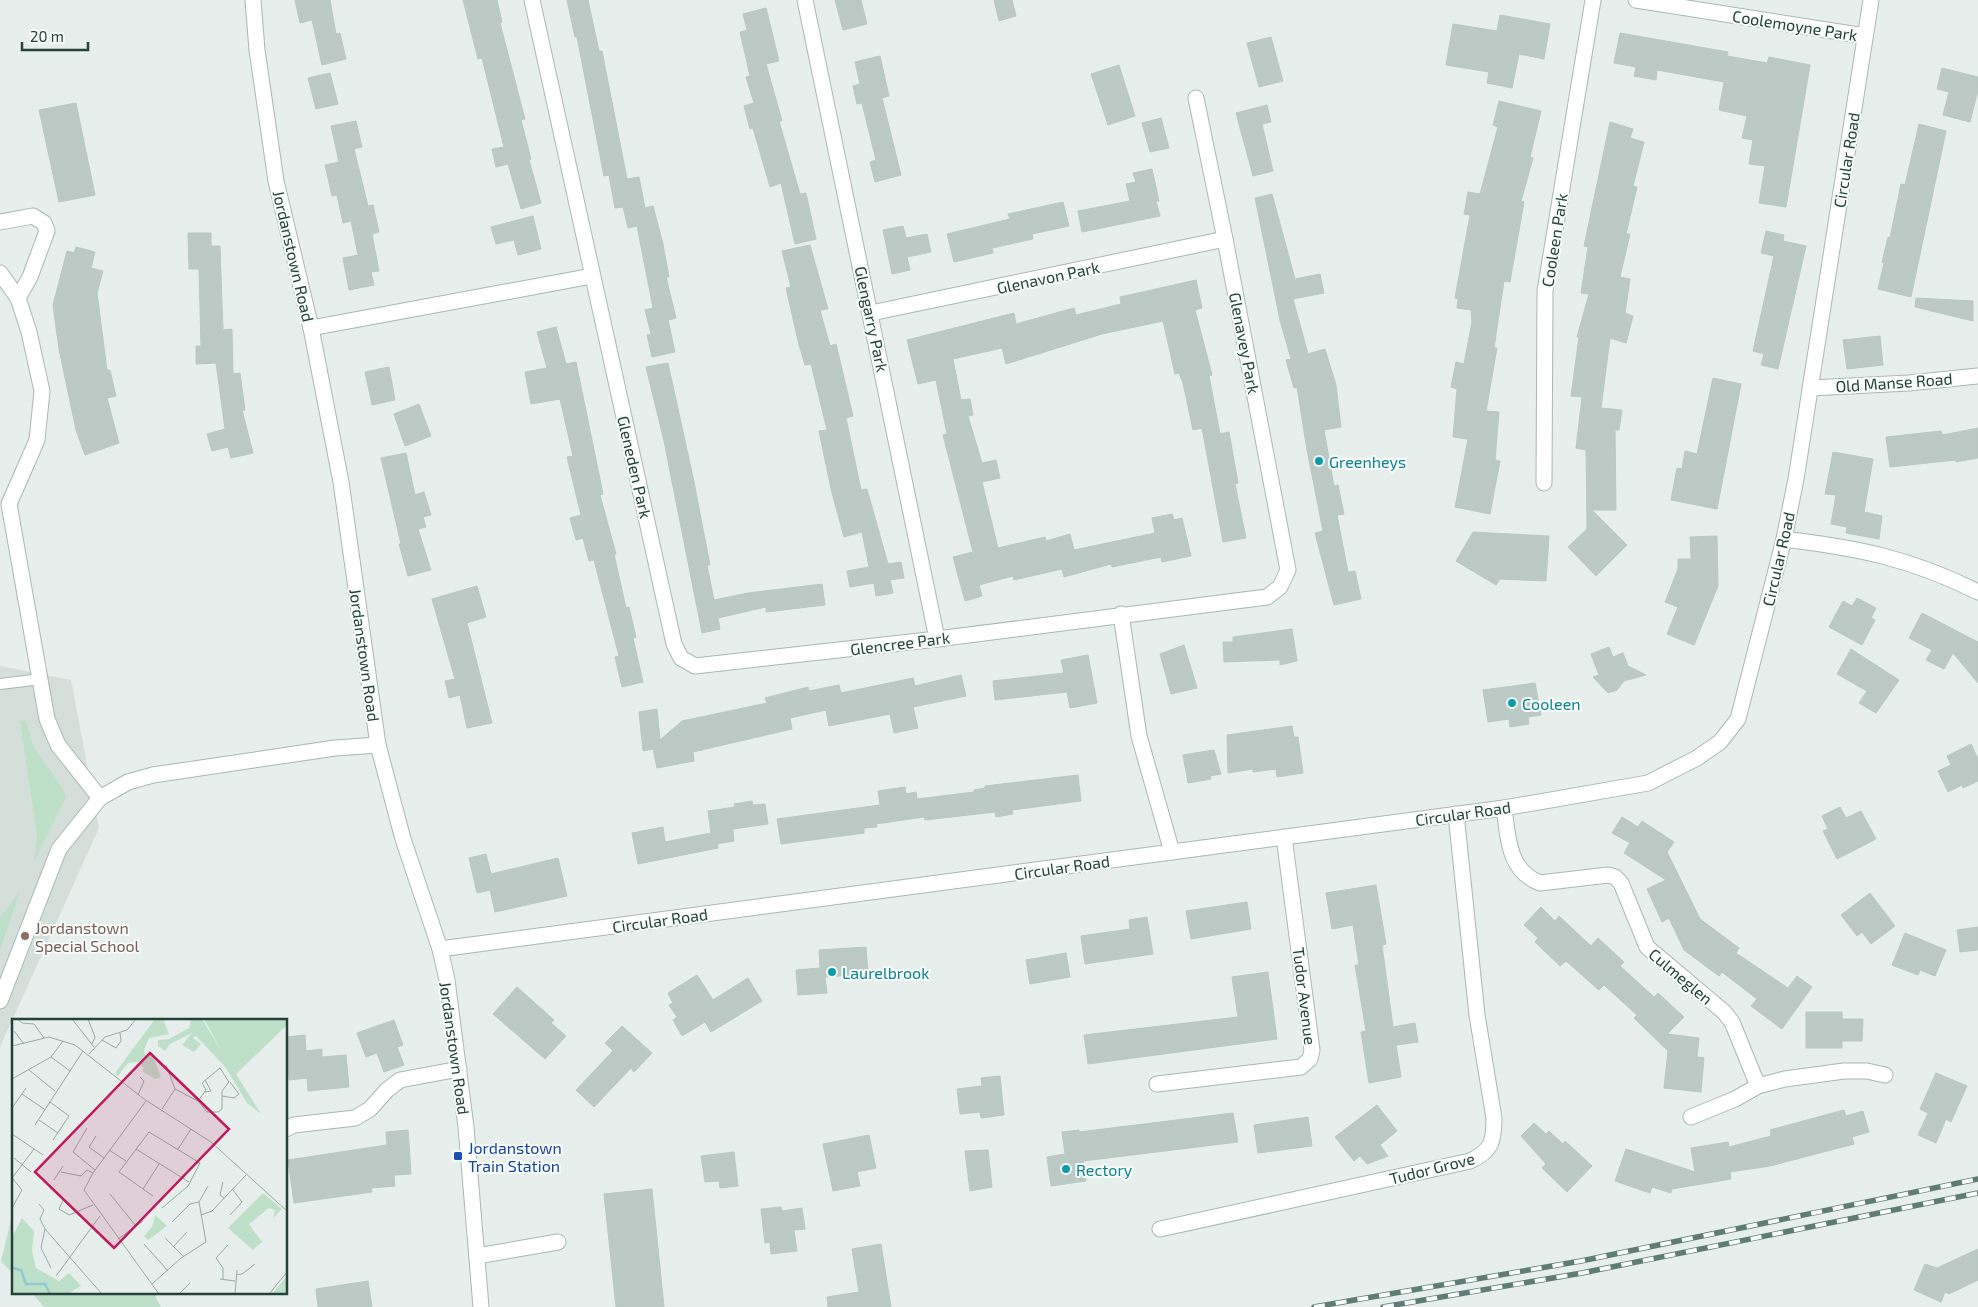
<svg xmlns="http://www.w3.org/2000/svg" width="1978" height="1307" viewBox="0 0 1978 1307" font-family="'Exo 2',sans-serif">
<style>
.built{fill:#d4dfda}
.green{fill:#bfe0c8}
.building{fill:#bbcac4;stroke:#b8c9c2}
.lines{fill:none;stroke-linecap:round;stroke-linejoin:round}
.service-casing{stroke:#a8b8b2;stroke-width:12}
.minor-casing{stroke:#a8b8b2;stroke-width:17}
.tertiary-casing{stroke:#a8b8b2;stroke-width:17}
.service{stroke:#fff;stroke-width:10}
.minor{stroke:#fff;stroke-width:15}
.tertiary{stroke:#fff;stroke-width:15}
.rail-casing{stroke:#5f7d75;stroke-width:5.5}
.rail{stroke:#f7fbf9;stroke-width:4;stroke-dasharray:11;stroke-linecap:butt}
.culture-dot{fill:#0f9aa8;stroke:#f7fbf9;stroke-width:2}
.education-dot{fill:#8d6e63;stroke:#f7fbf9;stroke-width:2}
.transit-dot{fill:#1a4fb4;stroke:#f7fbf9;stroke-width:2}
.labels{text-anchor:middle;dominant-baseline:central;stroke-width:4;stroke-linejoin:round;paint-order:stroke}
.street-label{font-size:16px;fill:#24423a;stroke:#f7fbf9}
.culture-label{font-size:16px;fill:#0d838f;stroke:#f7fbf9;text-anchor:start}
.education-label{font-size:16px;fill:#785e54;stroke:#f7fbf9;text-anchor:start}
.transit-label{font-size:16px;fill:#164399;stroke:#f7fbf9;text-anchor:start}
.inset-river{fill:none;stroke:#8ec9d4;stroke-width:2.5}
.inset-road{fill:none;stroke:#98aaa4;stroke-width:1}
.view{fill:#c2185b;fill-opacity:0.15;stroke:#c2185b;stroke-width:2.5}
.inset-edge{fill:none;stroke:#24423a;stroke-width:2.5}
</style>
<rect width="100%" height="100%" fill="#e6efeb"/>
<path class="built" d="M0 666 71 680 99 828 0 1047Z"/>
<g class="green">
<path d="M26 720 33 746 62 787 66 797 34 862 37 836 20 721Z"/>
<path d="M20 892 0 950V917Z"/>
<path d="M14 1208V1275L1 1261Z"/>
<path d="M32 1293H157L156 1298 161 1307H44Z"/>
</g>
<g class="building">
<path d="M295 0H330L336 34 340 33 346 59 322 65 312 20 300 23Z"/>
<path d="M463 0H497L502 22 500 23 525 119 521 120 531 159 529 160 541 203 521 209 508 164 496 167 492 149 504 147 482 58 478 59Z"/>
<path d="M567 0H588L599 51H602L627 179 639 177 645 208 653 206 663 244 669 277H666L676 318 668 320 675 352 652 357 647 335 651 334 645 310 653 308 637 226 628 228 623 207 615 208 609 175 604 176 577 37H575Z"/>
<path d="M835 0H861L867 24 843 30Z"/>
<path d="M994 0H1012L1016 16 999 21Z"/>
<path d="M766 8 779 61 766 64 782 121H779L800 194 806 193 816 239 795 244 781 183 770 187 753 128 750 129 744 106 754 103 746 77 750 76 740 32 747 30 743 14Z"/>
<path d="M1500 15 1550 24 1544 59 1519 54 1512 88 1487 83 1489 72 1446 65 1453 24 1497 31Z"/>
<path d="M1620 33 1728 52 1727 56 1767 63 1769 57 1810 65 1786 207 1759 203 1765 166 1749 164 1753 140 1742 138 1747 116 1719 110 1724 82 1657 70 1656 80 1634 76 1636 67 1614 63Z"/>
<path d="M1271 37 1283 81 1259 87 1247 43Z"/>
<path d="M880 56 889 96 882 98 901 175 875 182 870 162 876 160 862 103 857 104 853 86 860 84 855 62Z"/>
<path d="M1119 65 1135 116 1108 125 1091 74Z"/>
<path d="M1942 68 1978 77V90L1970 122 1943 115 1949 92 1937 89Z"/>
<path d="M330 73 338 104 316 109 308 78Z"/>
<path d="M1499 101 1541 111 1530 157 1533 158 1521 201 1524 202 1510 282 1504 281 1494 348H1497L1486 411 1499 412 1495 460 1500 461 1490 514 1455 507 1468 439 1453 437 1457 389 1451 387 1456 362 1464 364 1472 322 1471 310 1457 308 1458 299 1455 298 1470 215 1464 214 1468 192 1480 194 1498 127 1493 125Z"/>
<path d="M76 103 95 195 59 202 39 110Z"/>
<path d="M1267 105 1271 122 1262 124 1273 171 1253 176 1236 113Z"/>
<path d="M1161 118 1169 148 1150 152 1142 123Z"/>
<path d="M356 121 362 147 354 149 368 206 373 205 379 232 372 234 379 271 371 272 374 285 349 290 343 258 358 255 351 221 343 223 337 195 332 196 325 165 339 162 331 126Z"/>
<path d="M1610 122 1633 129 1630 138 1644 142 1633 186 1637 187 1626 234H1630L1620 277 1630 279 1625 313 1633 316 1626 343 1610 338 1601 408 1622 410 1619 430H1615L1616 510H1592L1627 545 1596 576 1568 547 1587 529 1586 450 1576 448 1582 397 1571 396 1579 337H1577L1589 294 1581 293 1588 247 1584 246Z"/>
<path d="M1919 124 1946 131 1911 297 1878 289 1884 263 1882 262 1888 237 1890 238 1901 184 1905 185Z"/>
<path d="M1152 169 1159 201H1156L1160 216 1082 232 1078 211 1130 201 1126 184 1136 182 1133 173Z"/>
<path d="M1272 194 1295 279 1320 274 1324 293 1293 299 1308 354 1325 349 1336 385 1341 427 1324 430 1334 486 1338 485 1344 514 1337 515 1348 572 1355 571 1361 599 1334 605 1315 533 1323 531 1307 450 1297 387 1294 388 1286 360 1291 359 1280 320 1255 198Z"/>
<path d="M1063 202 1069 226 1032 234 1033 239 992 248 993 253 954 262 947 234 1010 219 1008 214Z"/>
<path d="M533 216 541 249 518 255 514 240 496 244 491 227Z"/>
<path d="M903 226 906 238 927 234 931 252 907 257 910 270 892 274 883 230Z"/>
<path d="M1766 231 1784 235 1783 241 1806 246 1778 369 1761 365 1764 354 1753 351 1774 256 1761 253Z"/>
<path d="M188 233H211V246H220L223 330 232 329 233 374 240 373 245 410H242L253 453 231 458 228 447 212 451 207 434 225 429 216 363 196 364V346H201L199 269H189Z"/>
<path d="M810 245 828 309 820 310 830 346 836 344 853 416 846 418 861 490 867 489 888 564 901 562 904 578 890 580 893 593 876 596 874 583 850 587 847 571 869 567 862 532 844 537 831 489 819 431 827 430 811 364 805 365 799 345 786 288 791 287 782 251Z"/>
<path d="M76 247 95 252 91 268 103 271 97 293 107 370H110L116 396 107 398 119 443 85 455 76 430 59 349 53 305 67 251 74 253Z"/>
<path d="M1196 280 1202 308 1195 310 1212 375 1209 376 1220 434 1229 432 1238 483 1235 484 1246 538 1223 542 1202 428 1193 430 1183 383 1179 373 1175 374 1163 321 1102 334 1006 364 1002 348 953 359 961 400 970 399 973 415 968 416 982 463 996 460 1000 478 982 482 998 548 1045 537 1046 541 1070 534 1074 550 1155 533 1152 518 1172 514 1174 520 1182 518 1191 556 1162 562 1161 557 1112 567 1111 564 1064 577 1062 569 1014 580 1013 576 979 585 982 596 965 601 953 557 973 552 943 435 947 434 936 380 918 384 907 340 1014 313 1016 324 1074 308 1076 315 1121 304 1120 297Z"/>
<path d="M1916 298 1973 301V321L1915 307Z"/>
<path d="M556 327 566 364 576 362 603 494 600 495 616 554H614L626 608 629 607 636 637 633 638 643 682 622 687 615 657 619 656 594 560 589 561 583 538 576 540 570 518 581 515 567 457 573 456 560 399 531 404 525 372 547 368 537 332Z"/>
<path d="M1880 336 1883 365 1847 369 1843 340Z"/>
<path d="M668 363 694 482 710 565H707L714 600 748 593 822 584 825 605 766 612V607L718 618 720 629 702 633 664 441 646 367Z"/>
<path d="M389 367 395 400 372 405 365 372Z"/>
<path d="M1713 378 1741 384 1717 509 1671 500 1677 468 1682 469 1685 451 1697 454Z"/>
<path d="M419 404 431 436 405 446 394 414Z"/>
<path d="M1978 428V458L1956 462V460L1890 467 1886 437 1941 431 1942 435Z"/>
<path d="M1833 452 1873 459 1864 512 1882 516 1879 539 1846 533 1847 527 1831 524 1836 495 1825 494Z"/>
<path d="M406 453 415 495 424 492 431 515 423 517 426 527 418 529 431 570 408 576 399 544H401L381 458Z"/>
<path d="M1473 532 1549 536 1546 581 1500 579 1496 585 1456 561Z"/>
<path d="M1717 536 1718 586 1694 645 1667 634 1678 607 1665 602 1678 569V559H1691L1690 537Z"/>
<path d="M477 586 486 617 467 623 492 723 467 728 460 695 449 698 445 681 455 679 432 599Z"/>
<path d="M1857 598 1876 608 1871 618 1875 620 1862 645 1829 627 1843 601 1852 606Z"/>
<path d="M1922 613 1978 642V683L1953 653 1944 669 1926 660 1932 650 1909 638Z"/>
<path d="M1292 629 1297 661 1280 665V660L1224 662 1223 642H1233V637Z"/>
<path d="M1184 645 1197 688 1171 694 1160 654Z"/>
<path d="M1609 647 1613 657 1623 653 1628 666 1646 675 1624 681 1617 690 1608 693 1593 677 1599 675 1591 654Z"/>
<path d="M1851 649 1899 680 1876 713 1859 703 1867 691 1837 674Z"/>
<path d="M1088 655 1097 703 1070 708 1067 692 995 700 993 681 1064 673 1061 660Z"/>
<path d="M961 675 966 696 913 707 918 728 894 733 890 714 829 726 826 710 790 718 792 729 693 752 694 761 657 768 653 749 643 751 639 712 657 709 660 740 682 721 767 703 765 698 808 687 809 691 839 685 841 693 913 678 915 686Z"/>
<path d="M1535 683 1541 715 1528 717 1529 724 1510 727 1509 719 1488 722 1483 690Z"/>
<path d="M1292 726 1294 737H1298L1303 773 1277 777 1276 769 1253 772V769L1228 773 1227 735Z"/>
<path d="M1971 744 1978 759V781L1963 788 1962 785 1948 792 1938 771 1951 765 1947 756Z"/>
<path d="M1214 750 1221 774 1210 776 1211 779 1188 783 1183 755Z"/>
<path d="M1078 775 1081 801 1012 810 1013 814 996 817 995 812 925 820 924 817 876 824 877 827 864 828V833L781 844 777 819 880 805 878 791 905 787 906 794 916 792 917 799 974 792V790L985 788V786Z"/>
<path d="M752 801 753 805 765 804 768 824 733 829 734 841 717 844 718 848 638 864 632 833 663 827 665 842 711 833 708 811 735 807 734 804Z"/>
<path d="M1840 807 1846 818 1861 811 1876 839 1837 859 1823 831 1828 829 1822 816Z"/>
<path d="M1622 817 1638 827 1642 821 1674 842 1667 852 1700 919 1739 948 1736 953 1788 988 1797 976 1812 987 1782 1029 1751 1006 1757 999 1722 972 1719 976 1684 950 1669 918 1662 922 1647 889 1666 880 1624 853 1630 843 1612 833Z"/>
<path d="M486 854 491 874 558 858 567 896 495 912 490 890 477 893 469 858Z"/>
<path d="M1376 885 1386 944 1382 945 1393 1027 1415 1023 1418 1042 1396 1045 1401 1077 1369 1083 1361 1032 1366 1031 1355 965H1359L1353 925 1332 929 1326 893Z"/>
<path d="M1870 893 1895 926 1871 944 1862 932 1857 936 1841 915Z"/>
<path d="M1247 902 1251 929 1191 939 1186 911Z"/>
<path d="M1541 907 1555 921 1559 916 1591 946 1598 938 1624 962 1620 966 1654 997 1658 993 1684 1017 1667 1034 1699 1038 1697 1057 1704 1058 1701 1092 1664 1088 1668 1051 1634 1018 1637 1015 1604 985 1599 990 1566 961 1560 966 1535 942 1538 938 1524 925Z"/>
<path d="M1147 917 1153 954 1085 964 1081 936 1130 929 1129 920Z"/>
<path d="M1978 927V950L1960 952 1957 930Z"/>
<path d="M1905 933 1946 950 1935 976 1920 970 1918 975 1892 965Z"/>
<path d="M866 947 868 974 825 977 827 993 798 995 796 970 820 968 819 950Z"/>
<path d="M1066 953 1070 977 1030 984 1026 960Z"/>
<path d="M1268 972 1277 1039 1088 1064 1084 1035 1238 1017 1232 977Z"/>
<path d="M697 975 713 1000 748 978 762 1001 711 1032 705 1022 682 1036 673 1020 677 1017 669 1005 673 1003 668 993Z"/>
<path d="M517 987 554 1020 551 1023 566 1036 545 1059 493 1014Z"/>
<path d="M1806 1012H1842V1019H1863L1862 1041H1842V1048H1806Z"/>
<path d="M394 1020 403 1045 397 1047 404 1065 384 1072 377 1053 366 1057 357 1033Z"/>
<path d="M622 1026 652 1053 634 1072 631 1068 594 1107 576 1090 613 1051 605 1043Z"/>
<path d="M305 1035 306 1051 322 1049V1057L346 1055 349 1087 308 1091 307 1078 289 1080 286 1037Z"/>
<path d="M1936 1073 1967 1086 1951 1122 1946 1119 1936 1143 1918 1135 1928 1113 1920 1109Z"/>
<path d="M1000 1076 1004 1115 981 1118 980 1112 960 1114 957 1089 982 1086 981 1078Z"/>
<path d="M1377 1105 1397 1131 1380 1145 1388 1156 1367 1164 1360 1156 1354 1161 1335 1137Z"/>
<path d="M1844 1110 1846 1116 1863 1111 1869 1132 1852 1137 1854 1144 1770 1166 1730 1172 1731 1179 1672 1189 1671 1193 1652 1187 1650 1193 1615 1181 1626 1149 1695 1172 1691 1148 1728 1142 1729 1147 1771 1136 1770 1130Z"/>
<path d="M1233 1113 1238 1142 1083 1161 1086 1181 1051 1186 1047 1157 1065 1154 1062 1132 1079 1130V1132Z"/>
<path d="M1308 1117 1312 1146 1258 1153 1254 1125Z"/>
<path d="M1534 1123 1546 1134 1549 1131 1563 1144 1565 1141 1592 1166 1567 1192 1542 1168 1546 1164 1521 1136Z"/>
<path d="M408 1130 411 1174 394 1175 395 1186 371 1188 372 1192 294 1203 288 1160 387 1145 386 1132Z"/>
<path d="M869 1135 876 1168 857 1172 860 1186 833 1191 823 1144Z"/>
<path d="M988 1150 992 1187 970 1191 965 1151Z"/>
<path d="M734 1152 738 1186 720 1188 719 1181 705 1182 701 1156Z"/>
<path d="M652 1189 664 1307H616L604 1194Z"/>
<path d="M781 1207 782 1211 802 1208 805 1229 794 1230 797 1251 771 1254 770 1242 765 1243 761 1209Z"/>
<path d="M881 1244 891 1307H828L827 1297 859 1292 852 1249Z"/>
<path d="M1978 1249V1280L1949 1294 1945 1292 1941 1302 1914 1290 1925 1264 1937 1268Z"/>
<path d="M368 1281 372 1307H318L316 1289Z"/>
</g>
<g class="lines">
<defs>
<path id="service" d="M0 684 41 679"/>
<g id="minor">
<path d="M532 0 674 644 681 658 695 666 937 639 1267 597 1280 587 1288 570 1225 239 1196 98"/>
<path d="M805 0 937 639"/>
<path d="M1636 0 1865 36"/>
<path d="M0 222 33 216 44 223 47 231 30 277 18 298"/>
<path d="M0 273 18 298 29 332 42 391 37 440 9 504 47 719 58 745 100 798"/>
<path d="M871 313 1225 239"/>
<path d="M311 328 592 276"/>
<path d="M1810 388 1909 383 1978 376"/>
<path d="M1544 483 1545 291 1593 0"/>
<path d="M1784 539C1858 548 1910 558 1978 592"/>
<path d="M1121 614 1139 736 1172 852"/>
<path d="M1504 808C1508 837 1508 871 1540 883L1608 875 1615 877 1621 883 1647 947 1724 1012 1732 1022 1758 1086"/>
<path d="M440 949 1504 808 1648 783 1697 758 1720 742 1738 719 1784 539 1796 479 1871 0"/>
<path d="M0 1001 59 849 100 798 128 782 153 775 335 748 378 745"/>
<path d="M1157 1084 1301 1067 1310 1059 1312 1050 1284 837"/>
<path d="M1691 1117 1735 1099 1758 1086 1785 1079 1844 1071H1867L1885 1075"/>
<path d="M286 1129 294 1125 355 1118 370 1109 387 1090 400 1080 459 1069"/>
<path d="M1160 1229 1470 1161C1492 1151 1494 1141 1494 1118L1477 1015 1456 814"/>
<path d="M477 1256 558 1242"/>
</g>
<path id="tertiary" d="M253 0 257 50 276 181 311 328 341 482 378 745 403 839 440 949 447 980 466 1127 481 1307"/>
</defs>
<use href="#service" class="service-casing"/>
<use href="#minor" class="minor-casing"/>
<use href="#tertiary" class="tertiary-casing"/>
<use href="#service" class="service"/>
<use href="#minor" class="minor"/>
<use href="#tertiary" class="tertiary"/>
<defs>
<g id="rail">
<path d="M1314 1307 1581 1261 1978 1179"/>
<path d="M1383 1307 1582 1273 1978 1193"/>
</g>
</defs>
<use href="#rail" class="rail-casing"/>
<use href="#rail" class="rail"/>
</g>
<g class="culture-dot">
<circle cx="1319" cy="461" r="5"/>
<circle cx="1512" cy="703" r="5"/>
<circle cx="832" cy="972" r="5"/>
<circle cx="1066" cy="1169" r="5"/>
</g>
<circle class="education-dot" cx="25" cy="936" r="5"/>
<rect class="transit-dot" x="453" y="1151" width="10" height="10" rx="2.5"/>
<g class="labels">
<g class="street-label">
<text transform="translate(1795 25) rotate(9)">Coolemoyne Park</text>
<text transform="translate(1846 160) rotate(-81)">Circular Road</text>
<text transform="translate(1554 240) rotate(-81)">Cooleen Park</text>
<text transform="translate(294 256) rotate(77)">Jordanstown Road</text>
<text transform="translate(1048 277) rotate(-12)">Glenavon Park</text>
<text transform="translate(872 319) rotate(78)">Glengarry Park</text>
<text transform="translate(1245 343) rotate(79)">Glenavey Park</text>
<text transform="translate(1894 382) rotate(-4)">Old Manse Road</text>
<text transform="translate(635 467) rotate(77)">Gleneden Park</text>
<text transform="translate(1778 559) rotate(-77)">Circular Road</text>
<text transform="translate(900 643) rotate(-7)">Glencree Park</text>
<text transform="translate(365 655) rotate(82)">Jordanstown Road</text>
<text transform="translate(1463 813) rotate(-8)">Circular Road</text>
<text transform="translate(1062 867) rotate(-8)">Circular Road</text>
<text transform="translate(660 920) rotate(-8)">Circular Road</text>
<text transform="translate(1681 976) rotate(40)">Culmeglen</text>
<text transform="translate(1305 996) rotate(83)">Tudor Avenue</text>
<text transform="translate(455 1048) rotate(82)">Jordanstown Road</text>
<text transform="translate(1432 1168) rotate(-14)">Tudor Grove</text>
</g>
<g class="culture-label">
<text x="1329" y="461">Greenheys</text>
<text x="1522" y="703">Cooleen</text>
<text x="842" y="972">Laurelbrook</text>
<text x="1076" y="1169">Rectory</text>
</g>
<g class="education-label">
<text x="35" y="927">Jordanstown<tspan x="35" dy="18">Special School</tspan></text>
</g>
<g class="transit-label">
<text x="468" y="1147">Jordanstown<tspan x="468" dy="18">Train Station</tspan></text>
</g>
</g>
<g transform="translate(12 1019)">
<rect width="275" height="275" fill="#e6efeb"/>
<path d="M143 0H151L157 15 137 19 132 31 133 36 141 37 149 58 143 60 130 52 132 49 126 43 116 44 106 57 103 54ZM179 0H190L209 31 192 0H275V6L224 55 249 95 235 84 214 49 184 17 181 19 189 25 182 33 170 26 180 14 158 25 153 32 146 27V21L157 20 177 9ZM251 174 270 190 261 199 263 191 257 189 237 205 250 223 241 231 216 209ZM143 196 155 207 136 221 132 217 140 208ZM10 199 22 212 20 232 24 249 47 262 57 254 69 267 56 275H0V218ZM275 257V275H260Z" fill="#bfe0c8"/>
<path class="inset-river" d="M0 249 9 251 14 265H33L38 275"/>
<path class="inset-road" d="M5 0 10 4 22 5 32 19M60 0 82 28M76 0 83 18 80 25M2 12 12 25M90 21 104 29 109 22 108 14M0 27 37 18 63 26 132 80 199 123 275 192M77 35 93 18 115 11 124 0M39 38 58 52M17 51 43 72M0 60 39 38 51 22M163 70 186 82 195 93H206L210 90V72L217 63 208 49 190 64 194 71 186 82M193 73 199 72 193 61M10 75 32 90M126 76 132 62 128 58M210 77 222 79 227 75 218 63M134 82 81 154 72 171 147 275M38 83 57 97 41 121M0 89 14 69M150 90 163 70 154 46M27 101 46 114M23 106 71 32M75 109 61 133 83 151M0 115 31 136M84 117 77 128 92 139M124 130 177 163M166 130 179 110M97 131 114 142M2 139 19 153M49 153 69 157 75 151 81 154M0 159 10 171 0 189M0 159 22 130M42 161 51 147M211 163 208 176 212 179M131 170 147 145M98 175 124 207M141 177 107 153 137 113 188 144 176 167 150 189M51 181 47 190 57 196 81 186M187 183 196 167M27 185 32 191 28 200 33 210 90 275M189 196 200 192 234 156M218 196 230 183 221 171M33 210 29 229 39 249M153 219 171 237M106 220 131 202M132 225 156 252M162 227 175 213M224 256 230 255 243 245M44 257 88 197M208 260 223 262M211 260V249L204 239 216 226M140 265 169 239 194 223 187 183 178 185 160 203M167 275 178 264M223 275 225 251M257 275 275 253"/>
<path class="view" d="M138 34 217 110 102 229 23 153Z"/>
<rect width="275" height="275" class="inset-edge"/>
</g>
<path d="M22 42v8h66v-8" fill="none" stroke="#24423a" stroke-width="2.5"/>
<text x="30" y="42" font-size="15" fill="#24423a" stroke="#f7fbf9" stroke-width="4" paint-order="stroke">20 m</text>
</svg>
